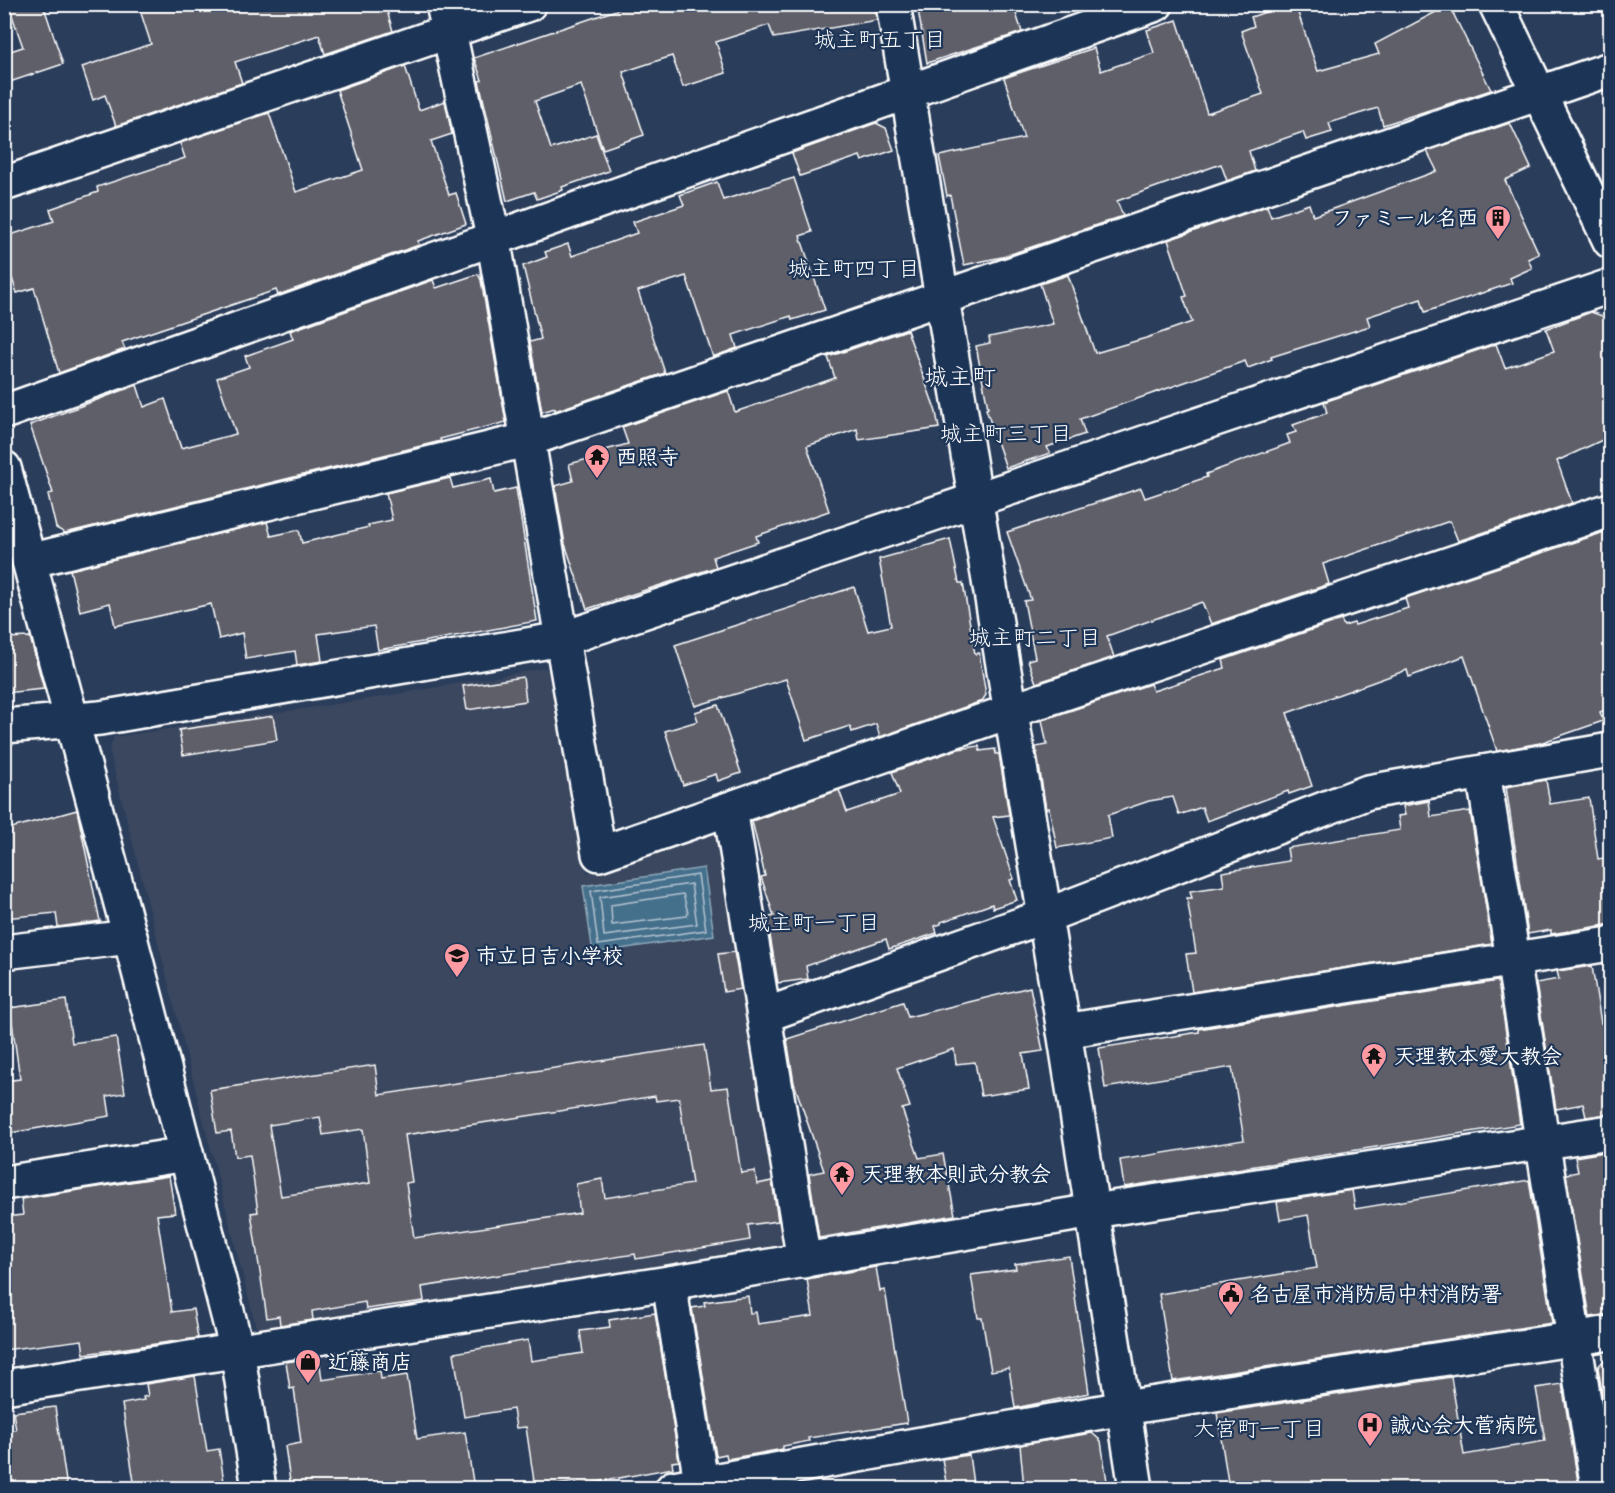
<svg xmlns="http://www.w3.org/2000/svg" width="1615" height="1493" viewBox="0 0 1615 1493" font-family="Sriracha,'Klee One',sans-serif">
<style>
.built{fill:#3a475f}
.water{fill:#456f8c;stroke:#8fa9ba;stroke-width:1.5}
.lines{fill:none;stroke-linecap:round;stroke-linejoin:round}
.shore{stroke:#b5c5d1;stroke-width:1.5}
.building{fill:#5e5e69;stroke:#fff;stroke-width:1.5;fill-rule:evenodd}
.minor-casing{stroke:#fff;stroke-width:38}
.tertiary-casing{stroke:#fff;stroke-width:38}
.secondary-casing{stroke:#fff;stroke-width:38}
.minor{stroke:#1d3557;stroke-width:33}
.tertiary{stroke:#1d3557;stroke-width:33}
.secondary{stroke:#1d3557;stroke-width:33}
.labels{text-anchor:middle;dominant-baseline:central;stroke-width:4.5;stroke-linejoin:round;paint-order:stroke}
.poi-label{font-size:21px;font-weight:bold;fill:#fff;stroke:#1d3557;text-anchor:start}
.neighbourhood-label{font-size:22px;fill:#fff;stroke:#1d3557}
.quarter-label{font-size:24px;fill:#fff;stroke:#1d3557}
</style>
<rect width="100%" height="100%" fill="#2a3d5b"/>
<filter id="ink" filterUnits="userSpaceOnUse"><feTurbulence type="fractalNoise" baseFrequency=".0167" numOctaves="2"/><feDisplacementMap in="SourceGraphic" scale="12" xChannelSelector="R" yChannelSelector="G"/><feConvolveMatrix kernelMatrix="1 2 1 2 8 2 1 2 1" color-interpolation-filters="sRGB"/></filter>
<g filter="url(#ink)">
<g class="built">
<path d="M4 527 15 569 5 572H4Z"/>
<path d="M545 668 555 674 587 873 709 831 724 834 788 1239 781 1248 264 1333 256 1327 109 750 114 737 369 699Z"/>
</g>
<path class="water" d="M704 868 714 935 593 953 583 886Z"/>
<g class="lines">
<g class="shore">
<path d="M698 875 706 930 598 945 591 891Z"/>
<path d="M691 884 697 924 604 936 600 897Z"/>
<path d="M683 894 688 913 687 916 612 925 611 905Z"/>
</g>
</g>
<g class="building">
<path d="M8 4H43L63 64 4 84V53L23 47Z"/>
<path d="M138 4H385L393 31 325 54 319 35 235 62 242 83 116 126 105 95 93 100 82 67 151 44Z"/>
<path d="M634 4H875L877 20 774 38 769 25 716 42 726 73 683 87 672 56 623 72 644 135 603 149 581 85 535 101 551 149 596 134 609 171 562 187 563 190 537 199 534 192 507 201 479 81 482 80 474 58Z"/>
<path d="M917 4H1013L1022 32 927 63Z"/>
<path d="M1289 4H1295L1318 71 1379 54 1375 44 1449 5 1491 90 1383 125 1378 108 1329 123 1332 132 1306 140 1303 132 1249 151 1255 171 1227 181 1221 164 1117 201 1123 216 1002 257 964 265 950 195 947 196 939 156 1024 138 1004 78 1094 48 1101 71 1154 53 1147 30 1177 20 1207 113 1263 94 1241 31 1254 26 1251 17Z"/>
<path d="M405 66 419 110 445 101 452 134 431 141 449 195 456 193 466 224 418 241 419 245 278 295 276 290 122 342 125 349 59 373 34 288 17 293 4 255V237L54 221 50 209 98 192 97 187 185 158 180 143 269 113 296 192 363 170 337 90Z"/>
<path d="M876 123 886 128 894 150 862 161 860 156 800 176 792 153Z"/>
<path d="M1510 123 1531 168 1505 180 1539 254 1528 259 1532 268 1510 278 1512 283 1425 312 1421 299 1367 317 1370 326 1271 357 1272 359 1248 368 1245 361 1080 419 1085 434 1047 447 1050 453 1006 468 986 409 988 408 976 346 990 343 989 337 1053 324 1040 284 1068 275 1095 353 1146 338 1192 322 1183 297 1187 296 1168 240 1267 206 1271 217 1309 204 1313 216 1437 171 1427 151Z"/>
<path d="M794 178 812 232 800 236 825 310 792 320 791 316 733 335 737 348 713 357 686 276 638 291 665 373 555 411V408L542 412 530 342 541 339 523 266 547 257 545 252 568 244 572 256 637 233 633 222 684 205 680 195 717 182 723 200Z"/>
<path d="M478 274 481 280 506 422 440 439 441 441 65 533 56 528 48 494 53 493 30 425 137 385 144 407 165 399 181 448 236 434 217 378 249 367 245 356 293 339 290 331 433 280 436 288Z"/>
<path d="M1591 312 1605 317 1611 329V436L1557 461 1572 503 1458 541 1450 521 1323 564 1329 584 1211 624 1202 602 1107 636 1114 657 1036 683 1028 660 1035 658 1024 601 1031 600 1007 532 1141 488 1145 498 1207 477 1206 474 1290 443 1287 435 1296 432 1293 425 1327 413 1324 402 1496 344 1505 368 1554 351 1546 329Z"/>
<path d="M907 330 936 412 939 428 859 440 857 429 807 446 829 511 756 536 758 542 713 557 716 567 587 609 565 544 555 486 573 481 569 464 607 454 605 450 628 444 622 427 728 391 735 412 835 378 828 357Z"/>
<path d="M450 478 453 488 491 479 494 493 516 488 537 621 378 650 374 626 318 634 322 661 297 665 295 651 246 659 242 633 219 639 211 604 115 626 110 603 80 611 70 570 267 522 271 536 299 530 302 543 369 527 368 525 392 520 386 493Z"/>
<path d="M1611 530V708L1600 712 1603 721 1540 743 1497 751 1464 656 1409 677 1407 670 1287 713 1312 786 1289 794 1288 791 1207 821 1202 807 1179 815 1173 797 1149 801 1108 815 1112 838 1057 848 1049 808 1046 809 1036 747 1047 745 1042 720 1150 684 1153 691 1225 668 1223 660 1341 620 1344 626 1354 623 1355 625 1408 608 1405 598Z"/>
<path d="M950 539 959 583H963L975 654 979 653 986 695 982 701 880 737 876 724 852 732 850 726 806 740 786 679 695 706 675 645 854 587 868 631 891 626 879 559Z"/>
<path d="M30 637 44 689 4 693V638Z"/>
<path d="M523 677 526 701 467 710 463 686Z"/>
<path d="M718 705 741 773 718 781 716 774 683 785 665 731 698 721 695 712Z"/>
<path d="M273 716 277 740 183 755 179 730Z"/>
<path d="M979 746 980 751 995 749 996 754H999L1009 815 993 817 1014 879 1010 880 1017 900 993 908 992 904 941 922V924L935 926 937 933 889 949 886 939 806 966 808 979 778 983 767 918 774 916 761 877 765 876 752 821 839 790 847 812 900 794 892 772 958 749Z"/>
<path d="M1546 780 1550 804 1589 798 1598 859 1611 857V924L1551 934V930L1528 934 1506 787Z"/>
<path d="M1429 801 1431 817 1470 811 1492 944 1192 992 1186 954 1196 953 1187 898H1192L1190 891 1224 886 1222 872 1289 861 1287 848 1400 830 1398 816 1405 815 1403 806Z"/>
<path d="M77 810 100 921 58 927 56 913 4 918V830Z"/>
<path d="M734 952 741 989 724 992 718 954Z"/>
<path d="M1592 966 1601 1023 1606 1022 1611 1051V1114L1586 1117 1583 1104 1556 1109 1536 983 1559 979 1557 971Z"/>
<path d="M1498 981 1520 1124 1124 1187 1120 1160 1244 1140 1232 1067 1105 1088 1099 1048 1199 1032V1029Z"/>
<path d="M1030 987 1043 1051 1023 1054 1029 1089 981 1096 975 1062 956 1064 954 1049 897 1068 910 1107 902 1109 919 1158 943 1154 955 1215 819 1238 809 1174 824 1171 794 1083 787 1039 903 1002 908 1017Z"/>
<path d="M66 1000 72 1043 116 1037 125 1093 107 1096 110 1116 4 1134V1081L20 1079 10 1008Z"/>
<path d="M704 1045 711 1089 728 1087 741 1173 755 1171 757 1184 772 1181 778 1221 748 1225 750 1240 636 1259 635 1254 422 1287 424 1301 366 1309 365 1302 312 1311 313 1320 280 1325 279 1316 267 1318 251 1213 258 1212 250 1155 235 1157 231 1131 217 1133 210 1090 375 1065 379 1095ZM655 1096 656 1101 679 1098 692 1184 605 1198 602 1179 576 1184 580 1213 414 1238 406 1183 412 1182 405 1135ZM320 1117 323 1135 363 1129 370 1183 281 1196 269 1125Z"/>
<path d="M1611 1151V1314L1590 1317 1566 1174 1578 1172 1575 1157Z"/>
<path d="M169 1176 175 1213 157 1215 172 1312 193 1309 198 1338 84 1354 82 1340 4 1350V1217L23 1215 21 1199Z"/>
<path d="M1529 1180 1552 1323 1173 1381 1159 1294 1317 1268 1308 1215 1280 1220 1277 1202 1352 1190 1355 1209Z"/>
<path d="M1069 1256 1089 1393 1015 1408 1009 1368 991 1371 982 1318H978L971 1275 1016 1269 1015 1264Z"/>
<path d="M876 1267 880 1291 885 1290 907 1423 808 1438 809 1441 783 1446V1449L727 1459 726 1454 716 1456 692 1308 705 1306 704 1302 748 1296 750 1313 756 1312 758 1324 813 1316 807 1279Z"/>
<path d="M655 1313 679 1461 672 1462 673 1468 576 1486V1482L535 1488 526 1427 516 1428 513 1409 464 1417 454 1353 528 1340 531 1361 583 1353 580 1331 610 1327 609 1320Z"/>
<path d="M1611 1352V1448L1598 1367Z"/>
<path d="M319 1357 322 1380 380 1371 381 1379 407 1375 417 1439 465 1432 474 1488H291L285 1446 301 1443 294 1388 290 1389 286 1362Z"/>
<path d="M195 1376 207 1451 219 1449 225 1488H135L122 1404 144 1400 143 1397 148 1396 146 1384Z"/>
<path d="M1451 1377 1464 1455 1545 1441 1536 1388 1562 1384 1579 1488H1329L1328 1483 1277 1488H1229L1217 1413Z"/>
<path d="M55 1407 67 1488H4V1432L16 1430 13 1412Z"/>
<path d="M1092 1433 1101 1441 1108 1488H1024L1020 1445Z"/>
<path d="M969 1455 973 1484 947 1488 942 1459Z"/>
</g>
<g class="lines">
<defs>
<g id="minor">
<path d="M443 4 493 237 599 854 1011 711 1610 510"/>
<path d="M4 184 529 4"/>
<path d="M4 412 1156 4"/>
<path d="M4 468 130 937 237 1350 259 1488"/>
<path d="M29 561 530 439 1610 69"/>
<path d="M4 726 100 718 562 639 1610 286"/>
<path d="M1483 772 1598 1488"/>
<path d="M730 809 804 1261"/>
<path d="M4 952 130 937"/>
<path d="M765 1015 1045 916 1368 792 1610 750"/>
<path d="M1064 1031 1610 944"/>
<path d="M4 1183 186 1154"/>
<path d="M669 1283 702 1488"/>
<path d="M4 1387 669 1283 1093 1211 1610 1132"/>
<path d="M673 1488 1124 1408 1610 1333"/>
</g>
<path id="tertiary" d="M893 4 1064 1031 1136 1488"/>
<path id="secondary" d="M1496 4 1610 241"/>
</defs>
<use href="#minor" class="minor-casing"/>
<use href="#tertiary" class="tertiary-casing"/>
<use href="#secondary" class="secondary-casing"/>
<use href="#minor" class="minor"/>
<use href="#tertiary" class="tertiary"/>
<use href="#secondary" class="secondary"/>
</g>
</g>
<defs>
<symbol id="building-pin" viewBox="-11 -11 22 30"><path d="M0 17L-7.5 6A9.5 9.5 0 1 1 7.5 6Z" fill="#ff9aa2" stroke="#1d3557"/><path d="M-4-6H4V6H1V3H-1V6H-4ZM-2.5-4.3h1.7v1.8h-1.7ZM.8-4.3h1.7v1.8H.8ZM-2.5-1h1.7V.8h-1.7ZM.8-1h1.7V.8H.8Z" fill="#111"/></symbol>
<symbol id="temple-pin" viewBox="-11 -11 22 30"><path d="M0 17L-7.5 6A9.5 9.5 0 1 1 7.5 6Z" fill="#ff9aa2" stroke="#1d3557"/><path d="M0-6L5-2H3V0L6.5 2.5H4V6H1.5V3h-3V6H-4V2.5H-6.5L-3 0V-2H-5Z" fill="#111"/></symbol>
<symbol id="school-pin" viewBox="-11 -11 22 30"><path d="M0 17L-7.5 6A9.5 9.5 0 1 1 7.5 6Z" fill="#ff9aa2" stroke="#1d3557"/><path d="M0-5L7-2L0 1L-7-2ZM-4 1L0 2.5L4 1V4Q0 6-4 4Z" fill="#111"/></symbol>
<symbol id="civic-pin" viewBox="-11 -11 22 30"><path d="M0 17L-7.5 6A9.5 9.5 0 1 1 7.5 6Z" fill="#ff9aa2" stroke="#1d3557"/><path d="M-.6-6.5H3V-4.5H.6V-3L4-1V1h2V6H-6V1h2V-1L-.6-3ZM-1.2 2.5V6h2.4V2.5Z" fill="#111"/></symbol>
<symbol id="shop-pin" viewBox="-11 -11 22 30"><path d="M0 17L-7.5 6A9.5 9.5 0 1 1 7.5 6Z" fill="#ff9aa2" stroke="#1d3557"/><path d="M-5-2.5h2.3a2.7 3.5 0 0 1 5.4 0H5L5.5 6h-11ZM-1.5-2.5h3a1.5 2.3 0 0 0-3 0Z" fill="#111"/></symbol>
<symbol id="hospital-pin" viewBox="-11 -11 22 30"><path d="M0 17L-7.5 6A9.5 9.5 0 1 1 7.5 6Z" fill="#ff9aa2" stroke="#1d3557"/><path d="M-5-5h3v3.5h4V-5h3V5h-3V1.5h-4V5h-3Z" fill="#111"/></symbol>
</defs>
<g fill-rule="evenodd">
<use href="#building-pin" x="1483" y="203" width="30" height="40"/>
<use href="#temple-pin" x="582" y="442" width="30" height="40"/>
<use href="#school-pin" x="442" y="941" width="30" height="40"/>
<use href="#temple-pin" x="1359" y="1041" width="30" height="40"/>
<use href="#temple-pin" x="827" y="1159" width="30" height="40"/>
<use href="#civic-pin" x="1216" y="1279" width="30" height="40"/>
<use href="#shop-pin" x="293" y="1347" width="30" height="40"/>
<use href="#hospital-pin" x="1355" y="1410" width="30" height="40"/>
</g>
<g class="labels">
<g class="poi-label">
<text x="1478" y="218" text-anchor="end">ファミール名西</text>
<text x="616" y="457">西照寺</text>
<text x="476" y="956">市立日吉小学校</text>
<text x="1394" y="1056">天理教本愛大教会</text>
<text x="862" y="1174">天理教本則武分教会</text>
<text x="1250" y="1294">名古屋市消防局中村消防署</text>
<text x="328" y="1362">近藤商店</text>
<text x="1390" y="1425">誠心会大菅病院</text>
</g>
<g class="neighbourhood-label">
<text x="880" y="39">城主町五丁目</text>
<text x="854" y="268">城主町四丁目</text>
<text x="1006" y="433">城主町三丁目</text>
<text x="1035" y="637">城主町二丁目</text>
<text x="814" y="922">城主町一丁目</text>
<text x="1259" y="1428">大宮町一丁目</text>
</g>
<g class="quarter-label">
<text x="960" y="377">城主町</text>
</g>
</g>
<rect width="1615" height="1493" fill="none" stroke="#1d3557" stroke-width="24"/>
<rect x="12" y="12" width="1591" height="1469" fill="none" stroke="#fff" stroke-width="2" filter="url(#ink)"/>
</svg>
